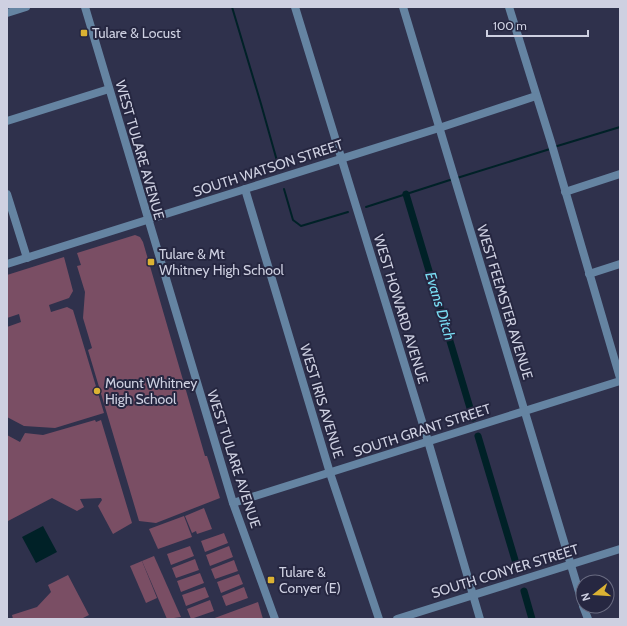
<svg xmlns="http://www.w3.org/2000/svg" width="627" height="626" viewBox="0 0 627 626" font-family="Cabin,sans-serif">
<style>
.green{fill:#7a4e64}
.water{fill:#002127}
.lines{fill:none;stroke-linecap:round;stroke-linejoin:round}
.stream{stroke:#002127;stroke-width:2}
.canal{stroke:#002127;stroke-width:7}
.minor{stroke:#6584a2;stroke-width:8}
.poi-dot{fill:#dbb233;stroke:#262741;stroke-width:1.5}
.labels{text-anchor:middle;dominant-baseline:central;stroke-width:4;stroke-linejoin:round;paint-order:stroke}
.poi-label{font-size:14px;fill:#ced0e1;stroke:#262741;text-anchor:start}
.street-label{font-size:14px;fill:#ced0e1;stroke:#262741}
.water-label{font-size:15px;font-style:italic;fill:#7adef4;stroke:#262741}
</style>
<rect width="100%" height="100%" fill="#2f314c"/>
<g class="green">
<path d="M135 235 140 237 143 242 205 456H207L220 498 156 523 139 521 88 350 92 348 83 318 85 292 77 266 81 265 77 253Z"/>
<path d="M64 257 73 291 69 298 49 305 51 312 67 307 73 310 104 413 55 428 24 426 7 417V327L21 322 19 314 7 318V275Z"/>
<path d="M95 420 96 422 101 420 132 523 113 534 98 506 102 500 101 498 80 499 84 507 77 511 52 498 8 521 7 435 20 442 25 433 43 435Z"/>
<path d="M204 508 212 529 197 534 196 531 192 533 185 516Z"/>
<path d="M184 516 192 537 158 549 149 529Z"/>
<path d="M224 533 228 543 205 552 201 541Z"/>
<path d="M190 546 194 556 171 565 167 554Z"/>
<path d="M229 546 233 557 210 566 206 555Z"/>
<path d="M154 556 181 617 167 619 142 561Z"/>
<path d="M195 559 199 570 176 578 172 568Z"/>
<path d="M234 560 238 571 215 579 211 569Z"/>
<path d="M142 561 157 598 146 603 130 566Z"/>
<path d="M200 573 204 583 181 592 177 581Z"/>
<path d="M239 574 243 584 221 593 217 582Z"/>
<path d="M68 575 89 615 81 619H13L12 615 37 607 51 592 48 585Z"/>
<path d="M205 587 209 597 186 606 182 595Z"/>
<path d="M244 587 248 598 226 606 222 596Z"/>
<path d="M210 600 214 611 191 619 187 609Z"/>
<path d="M258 602 263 619H212Z"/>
</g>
<path class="water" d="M43 526 57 552 36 563 22 537Z"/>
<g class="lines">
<g class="stream">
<path d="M232 7 261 104 279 168"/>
<path d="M554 147 620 127"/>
<path d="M457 178 550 149"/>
<path d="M284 189 293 220 301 226 348 212"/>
<path d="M366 207 453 179"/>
</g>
<g class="canal">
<path d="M406 194 473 418"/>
<path d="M478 436 518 570"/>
<path d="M524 591 532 619"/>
</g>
<g class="minor">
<path d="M85 7 233 503 275 619"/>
<path d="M295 7 428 441 480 619"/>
<path d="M403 7 583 605"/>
<path d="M509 7 551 142 620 378"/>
<path d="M7 13 26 7"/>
<path d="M7 121 109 89"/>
<path d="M245 189 330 473 379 619"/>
<path d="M565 192 620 174"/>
<path d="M7 194 27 258"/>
<path d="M7 264 439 128 536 96"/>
<path d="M589 274 620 264"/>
<path d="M233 503 620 381"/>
<path d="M583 606 588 619"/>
<path d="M397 619 620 549"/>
</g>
</g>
<g class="poi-dot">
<rect x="80" y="29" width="8" height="8" rx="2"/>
<rect x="147" y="258" width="8" height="8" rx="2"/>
<circle cx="97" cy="391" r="4"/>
<rect x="267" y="576" width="8" height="8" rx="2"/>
</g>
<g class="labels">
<g class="poi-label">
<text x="92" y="33">Tulare &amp; Locust</text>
<text x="159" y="254">Tulare &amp; Mt<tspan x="159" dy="16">Whitney High School</tspan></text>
<text x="105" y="383">Mount Whitney<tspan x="105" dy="16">High School</tspan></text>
<text x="279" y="572">Tulare &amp;<tspan x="279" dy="16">Conyer (E)</tspan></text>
</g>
<g class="street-label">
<text transform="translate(140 150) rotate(74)">WEST TULARE AVENUE</text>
<text transform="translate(268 168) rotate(-18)">SOUTH WATSON STREET</text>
<text transform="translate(505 302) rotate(73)">WEST FEEMSTER AVENUE</text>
<text transform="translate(401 309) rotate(73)">WEST HOWARD AVENUE</text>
<text transform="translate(322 401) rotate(73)">WEST IRIS AVENUE</text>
<text transform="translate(422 430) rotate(-18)">SOUTH GRANT STREET</text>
<text transform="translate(234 459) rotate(72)">WEST TULARE AVENUE</text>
<text transform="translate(505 571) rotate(-17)">SOUTH CONYER STREET</text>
</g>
<g class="water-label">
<text transform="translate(440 306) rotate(73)">Evans Ditch</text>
</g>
</g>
<rect width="627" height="626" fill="none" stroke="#ced0e1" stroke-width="16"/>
<g transform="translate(595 594) rotate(253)"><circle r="19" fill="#262741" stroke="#696b81"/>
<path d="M0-3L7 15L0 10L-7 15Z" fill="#dbb233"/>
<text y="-6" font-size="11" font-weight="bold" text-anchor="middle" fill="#ced0e1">N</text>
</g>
<path d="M487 30v6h101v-6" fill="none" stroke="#ced0e1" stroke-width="2"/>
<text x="493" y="30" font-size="12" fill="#ced0e1" stroke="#262741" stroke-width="3" paint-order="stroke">100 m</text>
</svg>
